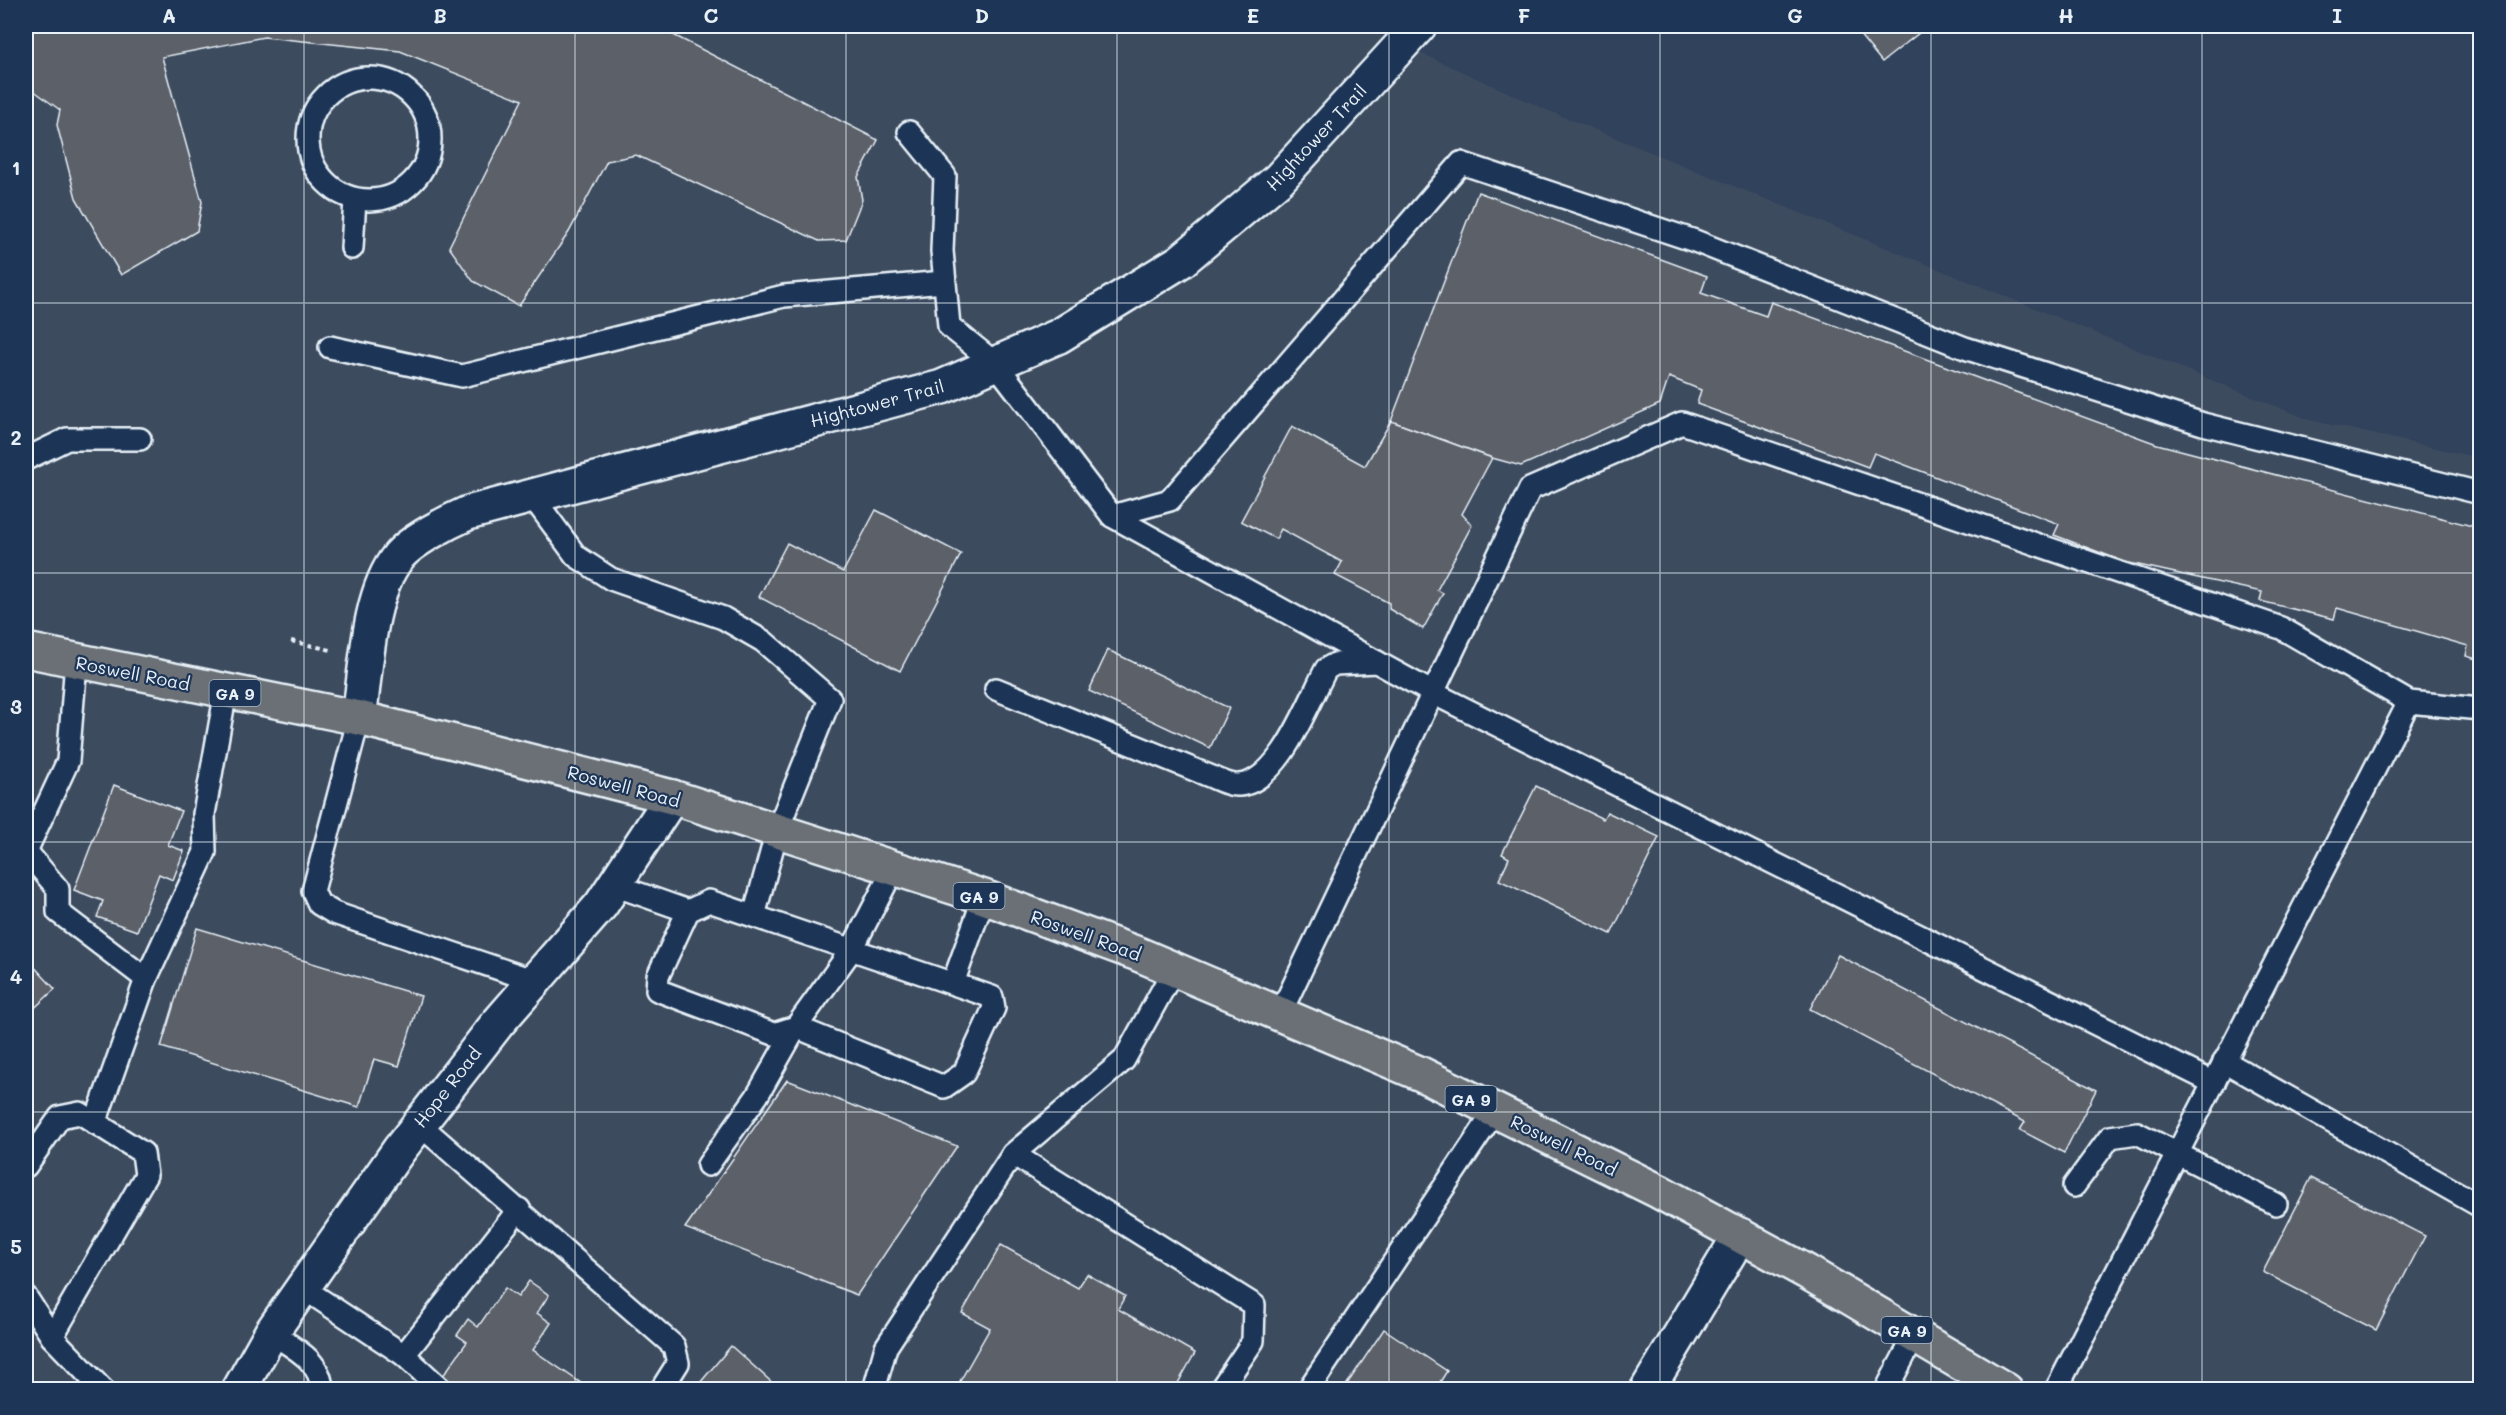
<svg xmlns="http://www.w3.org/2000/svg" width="2506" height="1415" viewBox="0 0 2506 1415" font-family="Mali,sans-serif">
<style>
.built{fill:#3d4b5f}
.building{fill:#5c6067;stroke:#e8f1f8;stroke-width:1.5}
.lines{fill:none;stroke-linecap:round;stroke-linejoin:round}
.lane-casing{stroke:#e8f1f8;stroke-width:26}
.street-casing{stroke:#e8f1f8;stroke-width:38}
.primary-casing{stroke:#e8f1f8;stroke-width:38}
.path{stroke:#e8f1f8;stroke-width:4;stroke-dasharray:4.5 4.5;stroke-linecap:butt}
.lane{stroke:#1d3557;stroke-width:21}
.street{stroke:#1d3557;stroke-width:33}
.primary{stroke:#6a7074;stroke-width:33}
.grid{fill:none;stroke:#e8f1f8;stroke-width:1.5;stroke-opacity:0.55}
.labels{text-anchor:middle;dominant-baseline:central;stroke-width:4.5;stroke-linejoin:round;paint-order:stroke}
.shield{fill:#1d3557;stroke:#abb9c8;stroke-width:1.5}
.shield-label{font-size:16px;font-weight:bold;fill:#e8f1f8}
.street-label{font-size:18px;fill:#e8f1f8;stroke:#1d3557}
.neatline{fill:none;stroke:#e8f1f8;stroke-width:2}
.grid-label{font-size:20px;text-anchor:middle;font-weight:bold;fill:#e8f1f8}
</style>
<rect width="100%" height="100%" fill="#30425c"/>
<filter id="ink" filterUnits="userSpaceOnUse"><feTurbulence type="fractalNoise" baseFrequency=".0167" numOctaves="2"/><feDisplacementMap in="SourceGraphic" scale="12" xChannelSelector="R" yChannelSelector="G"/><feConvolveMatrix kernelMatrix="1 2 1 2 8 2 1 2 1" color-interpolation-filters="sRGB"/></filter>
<g filter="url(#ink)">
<path class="built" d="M26 26H1361L1547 110 2310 420 2480 458V1389H26Z"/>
<g class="building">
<path d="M26 26H656L878 140 858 177 862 200 846 240 819 241 636 155 607 161 569 232 519 306 473 281 449 247 522 100 400 51 264 37 162 57 202 202 197 231 121 275 76 198 57 125 60 110 33 90 26 93Z"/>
<path d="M1857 26H1928L1882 62 1854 28Z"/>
<path d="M1478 192 1707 276 1701 293 1766 316 1771 302 2157 444 2480 528V660L2466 656 2468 646 2337 608 2334 619 2260 601 2262 592 2125 562 2054 535 2059 524 1874 453 1868 467 1697 404 1701 390 1669 377 1660 404 1521 466 1492 458 1391 421Z"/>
<path d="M1391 421 1492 458 1462 514 1472 525 1437 590 1443 593 1423 629 1389 609V603L1335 575 1342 562 1281 529 1276 539 1241 521 1292 426 1365 466Z"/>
<path d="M876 510 961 554 900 671 759 597 787 543 843 572Z"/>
<path d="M1108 650 1229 708 1210 748 1089 691Z"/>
<path d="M114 785 181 811 168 845 184 851 173 880 159 874 137 931 97 917 103 901 74 890Z"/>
<path d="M1536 786 1603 819 1607 812 1659 837 1611 934 1499 880 1509 858 1502 854Z"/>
<path d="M197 928 421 996 399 1066 374 1059 359 1107 161 1047Z"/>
<path d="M1838 955 2096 1090 2064 1153 2020 1130 2025 1122 1810 1009Z"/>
<path d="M26 958 55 989 26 1016Z"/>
<path d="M787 1080 957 1146 857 1295 685 1228Z"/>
<path d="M2311 1178 2425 1236 2376 1330 2263 1272Z"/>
<path d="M1001 1245 1078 1288 1087 1274 1125 1296 1118 1309 1195 1353 1174 1390H955L990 1328 962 1313Z"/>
<path d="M529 1281 549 1295 537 1313 551 1323 533 1350 591 1390H454L440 1380 467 1342 457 1335 468 1319 478 1327 505 1288 518 1297Z"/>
<path d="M1384 1329 1447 1371 1435 1390H1343Z"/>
<path d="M731 1346 776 1386 773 1390H694Z"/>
</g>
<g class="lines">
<defs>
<g id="lane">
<circle cx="369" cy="139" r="61"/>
<path d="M909 132 945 176 942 251 949 326 996 364 1112 516 1433 693 2214 1083"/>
<path d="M352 248 355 199"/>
<path d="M330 347 462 376 784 296 944 282"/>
<path d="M26 459 67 439H140"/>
<path d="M532 496 576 556 611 579 723 618 763 641 830 699 777 831 754 916"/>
<path d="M1112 516 1170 500 1461 163 1695 241 1965 348 2203 424 2480 493"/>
<path d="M996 689 1212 777C1219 780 1231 786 1239 785 1280 782 1309 701 1326 669L1335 664 1377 662"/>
<path d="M359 718 313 891 319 904 334 913 535 981"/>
<path d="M26 851 68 761 76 662"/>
<path d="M26 851 58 889V912L146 979"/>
<path d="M614 885 688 911 658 976 657 990 774 1034 796 1027 944 1087 964 1073 994 1008 992 997 709 901 688 911"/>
<path d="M953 983 984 897"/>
<path d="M1280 1014 1530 489 1682 423 2281 628 2409 702 2480 709"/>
<path d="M2224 1061 2480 1206"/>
<path d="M95 1123 146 979 205 852 204 814 226 691"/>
<path d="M419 1124 674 1346 678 1363 661 1390"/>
<path d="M1013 1154 1254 1305 1253 1341 1220 1390"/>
<path d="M708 1165 757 1096 796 1027 852 949 894 868"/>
<path d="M26 1166 60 1117 80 1113 143 1153 146 1175 52 1337"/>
<path d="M2074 1186 2110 1137 2137 1133 2276 1204"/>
<path d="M303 1288 404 1355 442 1390"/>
<path d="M26 1297 52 1337 103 1390"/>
<path d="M271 1333C294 1348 321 1360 322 1390"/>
<path d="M404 1355 519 1209"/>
<path d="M874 1390 886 1347 1013 1154 1124 1060 1174 969"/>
<path d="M1308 1390 1495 1111"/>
<path d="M1886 1390 1915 1335"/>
<path d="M2056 1390 2409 702"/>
</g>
<g id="street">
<path d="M359 718C366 671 368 594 398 557 410 541 450 521 468 513L942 387 1059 336 1181 261 1279 179 1419 26"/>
<path d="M239 1390 271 1333 399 1150 497 1024 601 905 672 797"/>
<path d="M1647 1390 1740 1235"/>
</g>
<path id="primary" d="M26 650 359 718 672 797 984 897 1138 954 1421 1074 1658 1191 1807 1272 2006 1390"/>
</defs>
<use href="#lane" class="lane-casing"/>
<use href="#street" class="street-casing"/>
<use href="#primary" class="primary-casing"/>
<path class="path" d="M291 641 331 650"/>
<use href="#lane" class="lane"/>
<use href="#street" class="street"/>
<use href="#primary" class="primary"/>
</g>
</g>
<path class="grid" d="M304 26V1390M575 26V1390M846 26V1390M1117 26V1390M1389 26V1390M1660 26V1390M1931 26V1390M2202 26V1390M26 303H2480M26 573H2480M26 842H2480M26 1112H2480"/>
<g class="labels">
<g class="shield">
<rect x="209.5" y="680" width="51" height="26" rx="4.5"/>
<rect x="953.5" y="883" width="51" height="26" rx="4.5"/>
<rect x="1445.5" y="1086" width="51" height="26" rx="4.5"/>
<rect x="1881.5" y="1317" width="51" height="26" rx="4.5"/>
</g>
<g class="shield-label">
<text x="235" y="693">GA 9</text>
<text x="979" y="896">GA 9</text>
<text x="1471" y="1099">GA 9</text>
<text x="1907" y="1330">GA 9</text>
</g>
<g class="street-label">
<text transform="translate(1316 137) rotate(-47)">Hightower Trail</text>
<text transform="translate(877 403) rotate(-15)">Hightower Trail</text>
<text transform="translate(133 673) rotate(11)">Roswell Road</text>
<text transform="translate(624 786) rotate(15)">Roswell Road</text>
<text transform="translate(1086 935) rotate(20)">Roswell Road</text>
<text transform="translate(447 1087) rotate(-52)">Hope Road</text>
<text transform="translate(1564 1145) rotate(26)">Roswell Road</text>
</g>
</g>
<rect width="2506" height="1415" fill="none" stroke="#1d3557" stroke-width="66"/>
<rect x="33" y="33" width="2440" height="1349" class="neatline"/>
<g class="grid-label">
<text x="169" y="23">A</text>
<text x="440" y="23">B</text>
<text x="711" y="23">C</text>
<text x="982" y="23">D</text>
<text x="1253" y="23">E</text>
<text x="1524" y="23">F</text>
<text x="1795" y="23">G</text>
<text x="2066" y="23">H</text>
<text x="2337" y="23">I</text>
<text x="16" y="175">1</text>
<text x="16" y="445">2</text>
<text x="16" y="714">3</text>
<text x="16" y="984">4</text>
<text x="16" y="1254">5</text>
</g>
</svg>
